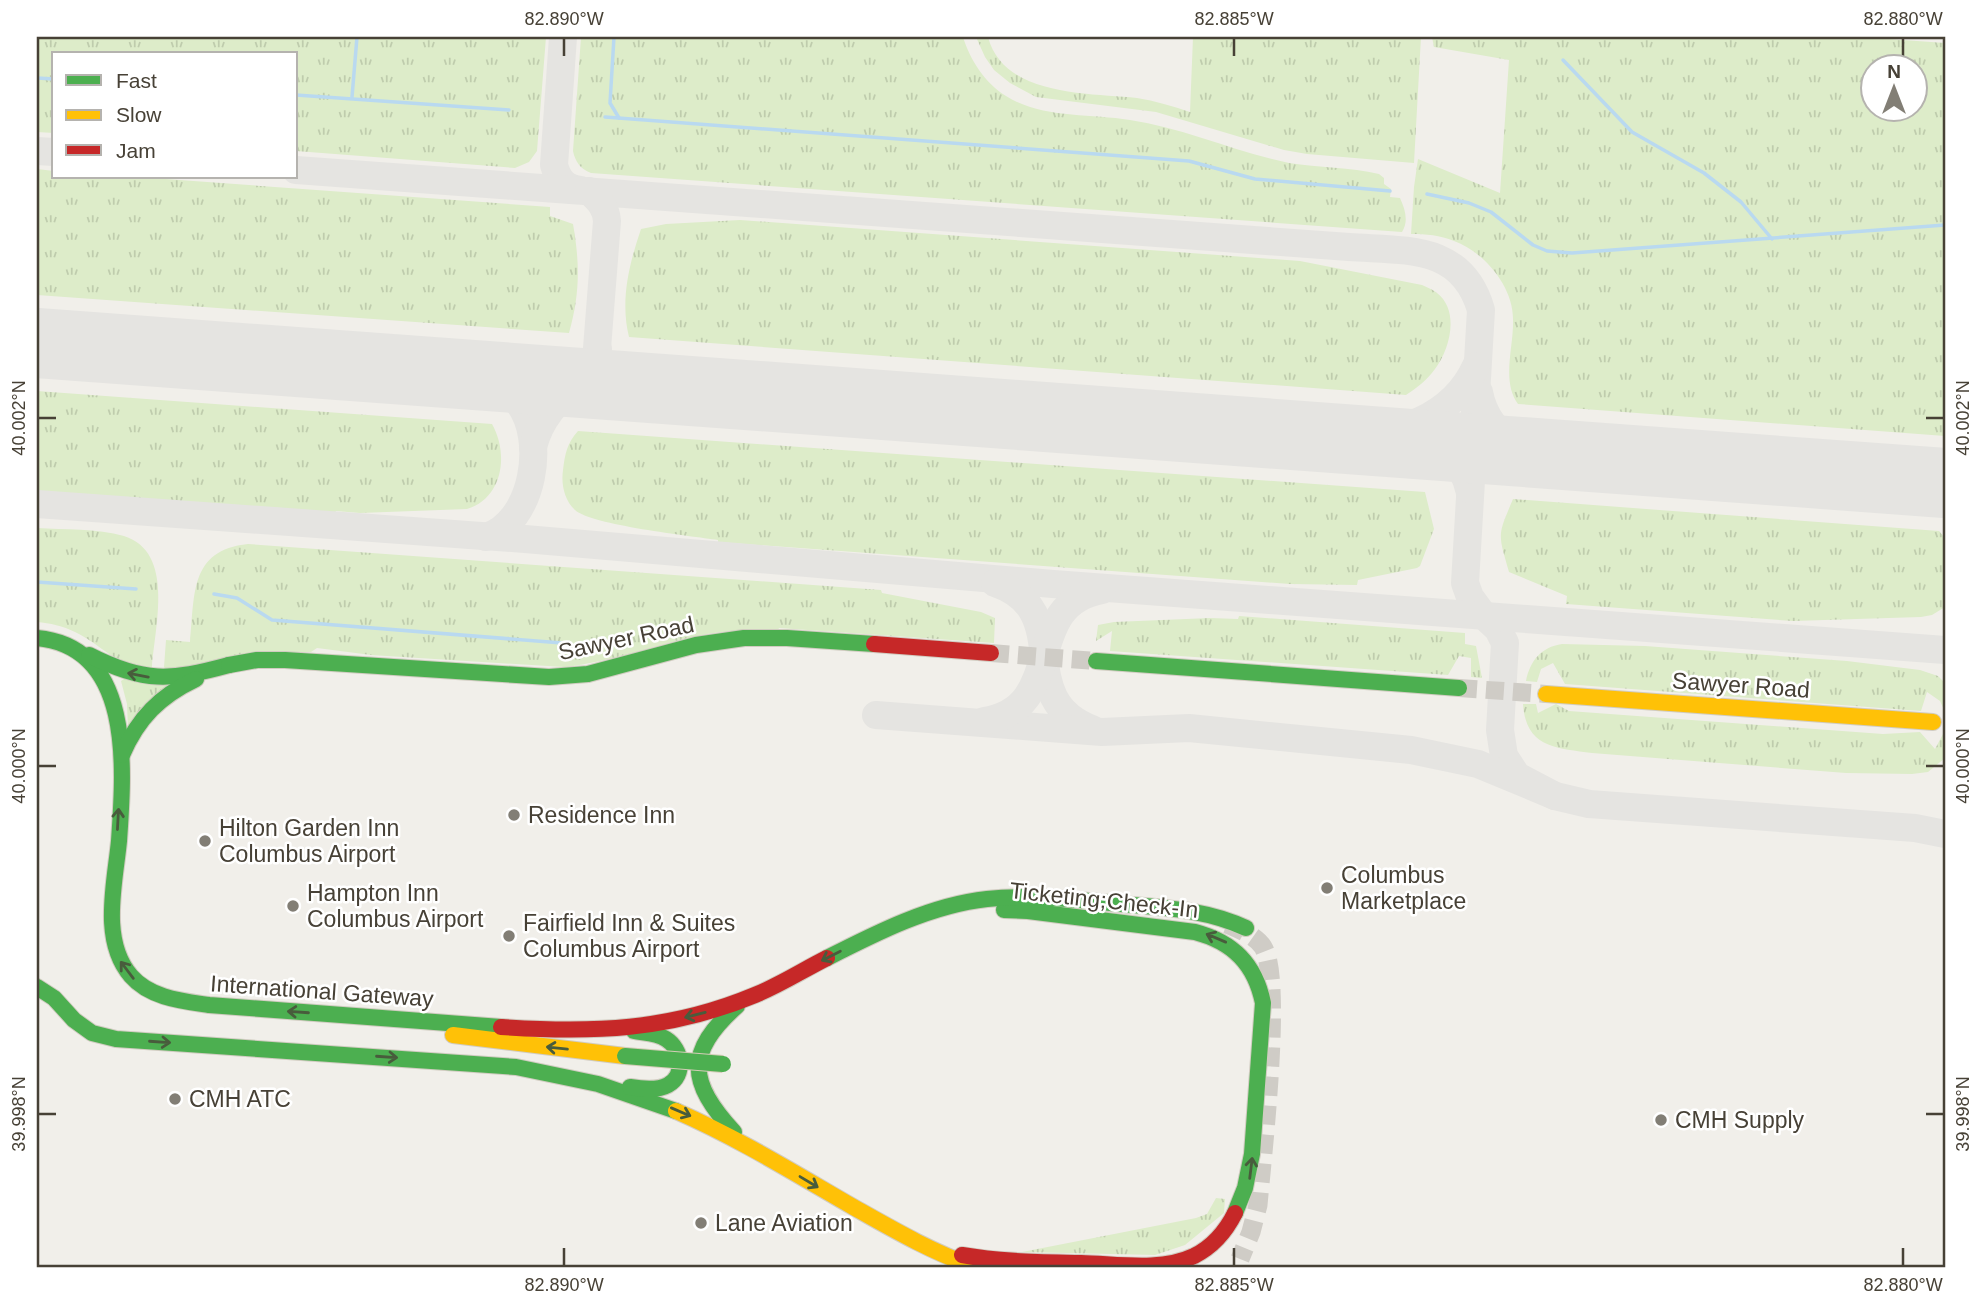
<svg xmlns="http://www.w3.org/2000/svg" width="1982" height="1304" viewBox="0 0 1982 1304" font-family="Helvetica,sans-serif">
<style>
.grass{fill:url(#grass-tufts);fill-rule:evenodd}
.lines{fill:none;stroke-linecap:round;stroke-linejoin:round}
.stream{stroke:#b9d9f0;stroke-width:3.5}
.taxiway{stroke:#e5e4e1;stroke-width:28}
.runway{stroke:#e5e4e1;stroke-width:70}
.secondary-tunnel{stroke:#cfccc6;stroke-width:18;stroke-dasharray:18 9;stroke-linecap:butt}
.primary-tunnel{stroke:#cfccc6;stroke-width:19;stroke-dasharray:19 10;stroke-linecap:butt}
.fast-casing{stroke:#d1ccc1;stroke-width:18}
.slow-casing{stroke:#d1ccc1;stroke-width:18}
.jam-casing{stroke:#d1ccc1;stroke-width:18}
.fast{stroke:#4caf50;stroke-width:16}
.slow{stroke:#ffc107;stroke-width:16}
.jam{stroke:#c62828;stroke-width:16}
.fast-bridge-casing{stroke:#d4ccb7;stroke-width:18;stroke-linecap:butt}
.fast-bridge{stroke:#4caf50;stroke-width:16}
.oneway{stroke:#485c3c}
.ticks{fill:none;stroke:#474136;stroke-width:2.5}
.poi-dot{fill:#827e75;stroke:#fff;stroke-width:2.5}
.labels{text-anchor:middle;dominant-baseline:central;stroke-width:5;stroke-linejoin:round;paint-order:stroke}
.street-label{font-size:23px;fill:#474136;stroke:#fff}
.poi-label{font-size:23px;fill:#474136;stroke:#fff;text-anchor:start}
.neatline{fill:none;stroke:#474136;stroke-width:2.5}
.ticks-label{font-size:18px;text-anchor:middle;fill:#474136}
</style>
<defs>
<pattern id="grass-tufts" width="24" height="20" patternUnits="userSpaceOnUse" patternTransform="scale(1.75)"><rect width="24" height="20" fill="#ddecc9"/><path d="M3 7l-1-3M5 7V3M7 7l1-3M15 17l-1-3M17 17v-4M19 17l1-3" fill="none" stroke="#bfccad"/></pattern>
</defs>
<rect width="100%" height="100%" fill="#f1efea"/>
<g class="grass">
<path d="M37 37H546L537 151 529 162 515 168 296 151V54H54V133L37 132Z"/>
<path d="M581 37H963C970 60 985 83 1006 96 1043 119 1088 113 1130 120 1184 128 1235 152 1289 163 1319 168 1350 167 1379 174L1384 178V184L1391 189 1390 197 1400 198C1405 209 1409 221 1402 232L591 173C580 169 575 161 573 151Z"/>
<path d="M976 37H988C1004 97 1089 93 1137 98 1155 101 1173 106 1190 112L1193 37H1421L1414 163 1307 154 1284 150 1156 112 1036 97 1010 83 994 70 985 57Z"/>
<path d="M1432 37H1861L1945 43V436L1518 404C1501 381 1514 347 1513 319 1513 286 1484 252 1454 241 1440 235 1426 234 1411 234L1414 187 1418 159 1500 193 1509 60 1434 47ZM1874 66H1916V108H1874Z"/>
<path d="M37 169 54 171V177H138L550 207V216L573 224C580 264 580 294 569 333L37 295Z"/>
<path d="M740 220 1300 261 1422 285C1426 287 1432 289 1437 293 1460 311 1450 349 1435 369 1427 380 1417 388 1406 395L629 337C620 301 629 264 641 229L666 224Z"/>
<path d="M37 391 492 424C509 454 503 498 467 509L360 513 336 511 335 514 37 492Z"/>
<path d="M578 431 1425 492 1434 529 1420 566 1417 568 1358 580 1357 585 1290 584 718 542V540C691 536 591 525 575 510 564 500 561 484 563 470 565 454 567 443 578 431Z"/>
<path d="M1513 499 1939 531 1945 538V607L1932 615 1921 617 1793 621 1566 604 1567 596 1509 572C1498 533 1497 537 1513 499Z"/>
<path d="M37 528C64 530 97 528 124 536 175 552 155 626 152 667L149 670C116 666 102 645 75 632 63 626 50 623 37 622Z"/>
<path d="M248 544 881 590 882 593 981 612 995 618 994 643 779 628 778 630C754 630 731 630 707 634 659 643 613 662 564 667L371 655 317 648 311 652H262L168 671 164 667 166 640 190 642C195 595 189 550 248 544Z"/>
<path d="M1239 616 1465 633V644L1476 646 1482 678 1471 677V658L1459 656 1448 675 1110 651 1112 631 1096 641 1098 625 1114 622 1210 618 1238 619Z"/>
<path d="M1562 644 1645 646 1847 661 1920 670 1938 676 1945 683V712L1940 701 1927 692 1921 711 1565 684 1553 663 1541 669 1537 682 1526 681C1530 661 1541 647 1562 644Z"/>
<path d="M124 679 170 684 128 728 127 704 121 681Z"/>
<path d="M1523 704H1536L1538 713 1556 704 1569 711 1883 734 1920 732 1935 749 1943 734H1945V758L1928 772 1912 774 1846 773 1592 753C1556 748 1526 748 1523 704Z"/>
<path d="M1216 1198 1225 1199 1224 1213 1185 1245 1155 1255 1022 1252 1196 1218 1207 1214Z"/>
</g>
<g class="lines">
<g class="stream">
<path d="M614 37 610 103 619 118"/>
<path d="M1563 60 1632 132 1704 173 1741 202 1772 239"/>
<path d="M37 78 54 79"/>
<path d="M296 95 509 110"/>
<path d="M352 97 357 37"/>
<path d="M605 117 1189 161 1255 179 1390 191"/>
<path d="M1427 194 1469 203 1491 212 1533 245 1547 251 1572 253 1945 225"/>
<path d="M37 582 136 589"/>
<path d="M214 594 237 598 272 620 562 643"/>
</g>
<g class="taxiway">
<path d="M563 37 554 165C558 180 565 188 580 190"/>
<path d="M37 151 54 152"/>
<path d="M296 170 1349 247C1406 251 1462 244 1481 310L1465 583 1470 597 1484 616 1498 629 1505 643 1500 730 1504 756 1517 776 1555 796"/>
<path d="M598 349C597 374 604 380 628 386"/>
<path d="M462 374C485 379 503 383 518 402 547 438 534 522 486 537"/>
<path d="M1479 392C1485 425 1507 444 1538 453"/>
<path d="M1343 439C1397 433 1452 420 1476 366"/>
<path d="M1423 444C1448 452 1463 463 1469 489"/>
<path d="M533 447C540 418 556 403 578 383 585 376 592 371 596 361L607 221C606 207 599 200 589 191"/>
<path d="M1903 480 1929 489 1945 499"/>
<path d="M37 504 525 539 1053 584 1945 650"/>
<path d="M995 583C1078 611 1010 698 1092 729"/>
<path d="M876 715 1102 732 1189 728 1411 750 1478 764 1555 796 1589 804 1915 828 1945 834"/>
<path d="M984 721C1069 708 1019 605 1102 590"/>
</g>
<path class="runway" d="M37 343 1945 483"/>
<g class="secondary-tunnel">
<path d="M991 653 1096 661"/>
<path d="M1459 688 1546 694"/>
</g>
<path class="primary-tunnel" d="M1227 924C1239 929 1256 936 1263 947 1283 980 1262 1158 1258 1205L1251 1232 1240 1259"/>
<defs>
<g id="fast">
<path d="M37 638C134 647 124 769 119 841 115 883 100 940 131 976 150 998 182 1001 209 1005L501 1027"/>
<path d="M89 655C144 683 170 681 229 665"/>
<path d="M1096 661 1459 688"/>
<path d="M229 665 257 660H285L549 677 588 674 696 645 744 638H787L874 644"/>
<path d="M122 755C138 718 160 696 196 679"/>
<path d="M1004 910 1028 911 1195 932C1233 942 1255 964 1263 1003L1252 1154 1245 1188 1235 1213"/>
<path d="M827 958C876 933 931 905 987 899 1031 894 1076 900 1121 904 1164 908 1206 909 1246 928"/>
<path d="M37 987 54 998 74 1020 92 1033 116 1039 516 1067 598 1084 676 1111"/>
<path d="M630 1087C642 1089 657 1091 668 1085 686 1075 682 1049 666 1039 657 1033 644 1033 634 1031"/>
<path d="M734 1132C688 1082 685 1052 737 1006"/>
</g>
<g id="slow">
<path d="M1546 694 1933 722"/>
<path d="M453 1035 625 1056"/>
<path d="M676 1111C738 1138 796 1174 855 1208 894 1230 932 1252 975 1267"/>
</g>
<g id="jam">
<path d="M874 644 991 653"/>
<path d="M501 1027C592 1033 669 1031 755 995 780 985 803 970 827 958"/>
<path d="M962 1255C1002 1262 1041 1262 1081 1263 1118 1264 1160 1272 1194 1256 1212 1247 1226 1231 1235 1213"/>
</g>
</defs>
<use href="#fast" class="fast-casing"/>
<use href="#slow" class="slow-casing"/>
<use href="#jam" class="jam-casing"/>
<use href="#fast" class="fast"/>
<use href="#slow" class="slow"/>
<use href="#jam" class="jam"/>
<defs>
<path id="fast-bridge" d="M625 1056 723 1064"/>
</defs>
<use href="#fast-bridge" class="fast-bridge-casing"/>
<use href="#fast-bridge" class="fast-bridge"/>
</g>
<defs><path id="oneway-shaft" d="M-6 0H5M1.5-3L5.5 0L1.5 3" fill="none" stroke-width="1.6" stroke-linecap="round" stroke-linejoin="round" transform="scale(1.75)"/></defs>
<g class="oneway">
<use href="#oneway-shaft" transform="translate(138 675) rotate(-169)"/>
<use href="#oneway-shaft" transform="translate(118 819) rotate(-87)"/>
<use href="#oneway-shaft" transform="translate(1216 938) rotate(-157)"/>
<use href="#oneway-shaft" transform="translate(831 956) rotate(153)"/>
<use href="#oneway-shaft" transform="translate(127 970) rotate(-127)"/>
<use href="#oneway-shaft" transform="translate(298 1012) rotate(-176)"/>
<use href="#oneway-shaft" transform="translate(695 1015) rotate(166)"/>
<use href="#oneway-shaft" transform="translate(160 1042) rotate(4)"/>
<use href="#oneway-shaft" transform="translate(557 1048) rotate(-174)"/>
<use href="#oneway-shaft" transform="translate(387 1057) rotate(4)"/>
<use href="#oneway-shaft" transform="translate(681 1112) rotate(23)"/>
<use href="#oneway-shaft" transform="translate(1251 1168) rotate(-83)"/>
<use href="#oneway-shaft" transform="translate(809 1182) rotate(31)"/>
</g>
<path class="ticks" d="M564 38V56M1234 38V56M1903 38V56M38 418H56M1926 418H1944M38 766H56M1926 766H1944M38 1114H56M1926 1114H1944M564 1248V1266M1234 1248V1266M1903 1248V1266"/>
<g class="poi-dot">
<circle cx="514" cy="815" r="7"/>
<circle cx="205" cy="841" r="7"/>
<circle cx="1327" cy="888" r="7"/>
<circle cx="293" cy="906" r="7"/>
<circle cx="509" cy="936" r="7"/>
<circle cx="175" cy="1099" r="7"/>
<circle cx="1661" cy="1120" r="7"/>
<circle cx="701" cy="1223" r="7"/>
</g>
<g class="labels">
<g class="street-label">
<text transform="translate(626 638) rotate(-12)">Sawyer Road</text>
<text transform="translate(1741 685) rotate(4)">Sawyer Road</text>
<text transform="translate(1104 900) rotate(6)">Ticketing;Check-In</text>
<text transform="translate(322 991) rotate(4)">International Gateway</text>
</g>
<g class="poi-label">
<text x="528" y="815">Residence Inn</text>
<text x="219" y="828">Hilton Garden Inn<tspan x="219" dy="26">Columbus Airport</tspan></text>
<text x="1341" y="875">Columbus<tspan x="1341" dy="26">Marketplace</tspan></text>
<text x="307" y="893">Hampton Inn<tspan x="307" dy="26">Columbus Airport</tspan></text>
<text x="523" y="923">Fairfield Inn &amp; Suites<tspan x="523" dy="26">Columbus Airport</tspan></text>
<text x="189" y="1099">CMH ATC</text>
<text x="1675" y="1120">CMH Supply</text>
<text x="715" y="1223">Lane Aviation</text>
</g>
</g>
<rect width="1982" height="1304" fill="none" stroke="#ffffff" stroke-width="77"/>
<rect x="52" y="52" width="245" height="126" fill="#ffffff" stroke="#b5b3af" stroke-width="2"/>
<rect x="66" y="75" width="35" height="10" fill="#4caf50" stroke="#b5b3af" stroke-width="2"/>
<text x="116" y="88" font-size="21" fill="#474136">Fast</text>
<rect x="66" y="110" width="35" height="10" fill="#ffc107" stroke="#b5b3af" stroke-width="2"/>
<text x="116" y="122" font-size="21" fill="#474136">Slow</text>
<rect x="66" y="145" width="35" height="10" fill="#c62828" stroke="#b5b3af" stroke-width="2"/>
<text x="116" y="158" font-size="21" fill="#474136">Jam</text>
<g transform="translate(1894 88)"><circle r="33" fill="#ffffff" stroke="#b5b3af" stroke-width="2"/>
<path d="M0-5L12 26L0 18L-12 26Z" fill="#827e75"/>
<text y="-10" font-size="19" font-weight="bold" text-anchor="middle" fill="#474136">N</text>
</g>
<rect x="38" y="38" width="1906" height="1228" class="neatline"/>
<g class="ticks-label">
<text x="564" y="25">82.890°W</text>
<text x="1234" y="25">82.885°W</text>
<text x="1903" y="25">82.880°W</text>
<text transform="translate(19 418) rotate(-90)" y="6">40.002°N</text>
<text transform="translate(1963 418) rotate(-90)" y="6">40.002°N</text>
<text transform="translate(19 766) rotate(-90)" y="6">40.000°N</text>
<text transform="translate(1963 766) rotate(-90)" y="6">40.000°N</text>
<text transform="translate(19 1114) rotate(-90)" y="6">39.998°N</text>
<text transform="translate(1963 1114) rotate(-90)" y="6">39.998°N</text>
<text x="564" y="1291">82.890°W</text>
<text x="1234" y="1291">82.885°W</text>
<text x="1903" y="1291">82.880°W</text>
</g>
</svg>
